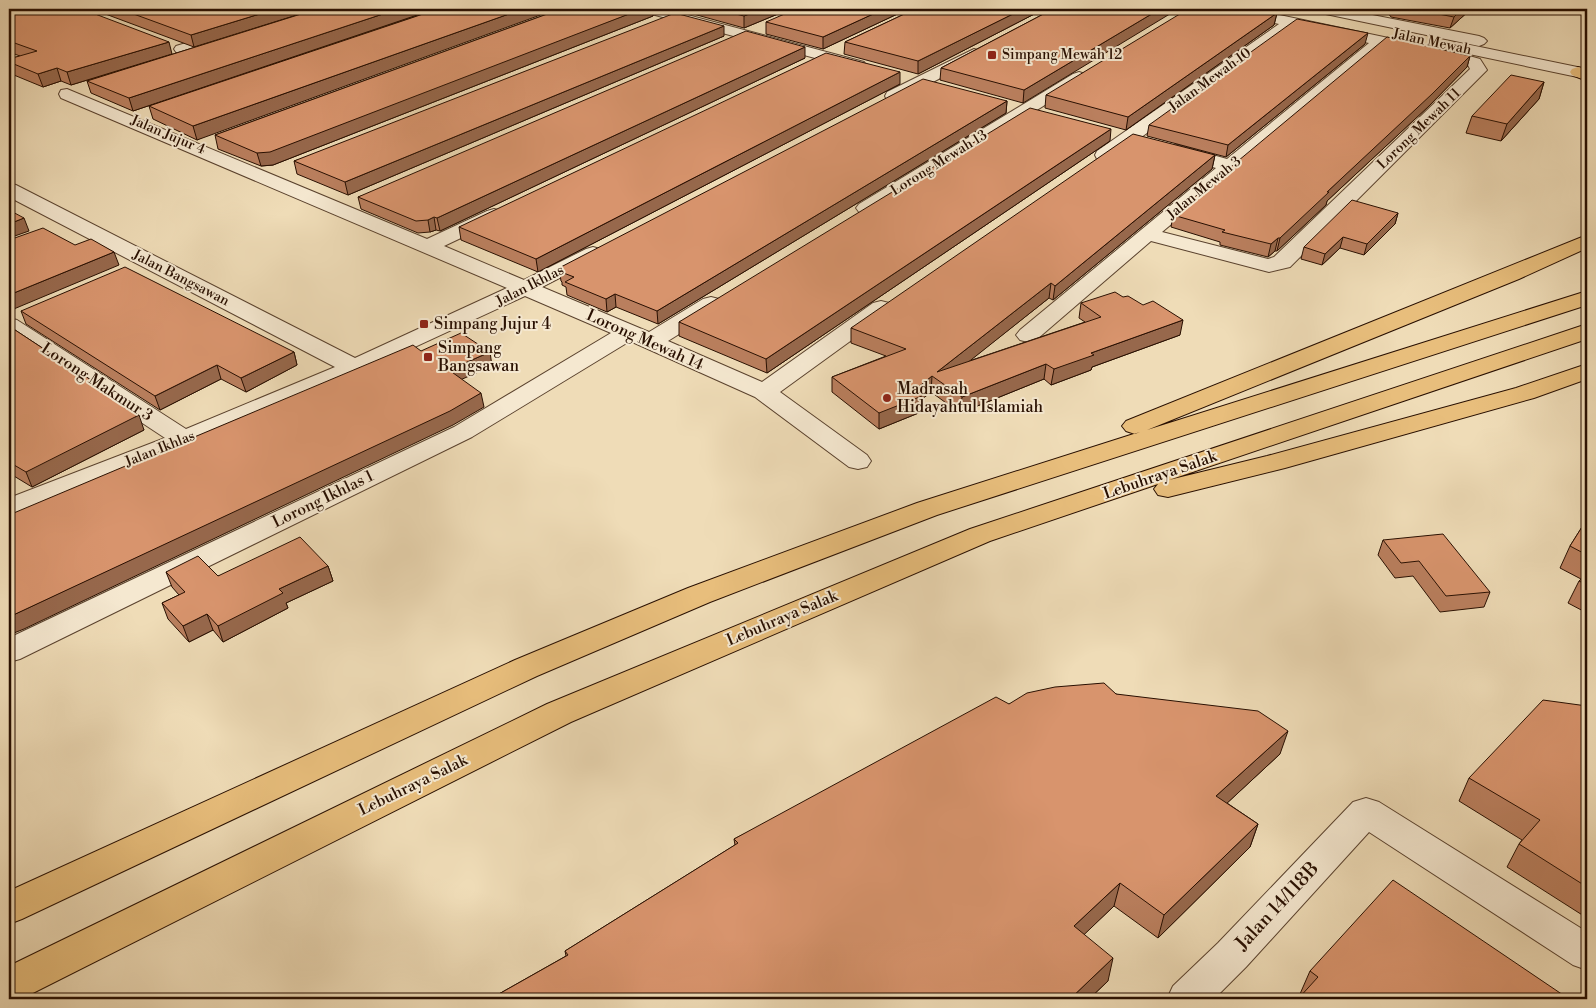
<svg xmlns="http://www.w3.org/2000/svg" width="1596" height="1008" viewBox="0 0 1596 1008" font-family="'Libre Bodoni',serif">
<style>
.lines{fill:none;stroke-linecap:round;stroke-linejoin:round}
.minor-casing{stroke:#5a422e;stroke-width:2}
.highway-casing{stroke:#280f01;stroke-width:2}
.minor{fill:#f5e8d0;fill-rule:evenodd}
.highway{fill:#e8be7c;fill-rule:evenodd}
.wall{fill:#ba7f5e;stroke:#280f01}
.shaded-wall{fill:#97684c;stroke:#280f01}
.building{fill:#d8946d;stroke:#280f01}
.poi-dot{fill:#8f2418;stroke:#f5e8d0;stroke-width:2}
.labels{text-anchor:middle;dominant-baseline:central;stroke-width:4;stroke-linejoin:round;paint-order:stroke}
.far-street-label{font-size:14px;fill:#280f01;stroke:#f5e8d0}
.far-poi-label{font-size:14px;fill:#280f01;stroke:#f5e8d0;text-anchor:start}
.poi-label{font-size:16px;fill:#280f01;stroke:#f5e8d0;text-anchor:start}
.street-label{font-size:16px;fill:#280f01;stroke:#f5e8d0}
.near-street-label{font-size:19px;fill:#280f01;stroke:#f5e8d0}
</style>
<rect width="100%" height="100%" fill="#efdcb7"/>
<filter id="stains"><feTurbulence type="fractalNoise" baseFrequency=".004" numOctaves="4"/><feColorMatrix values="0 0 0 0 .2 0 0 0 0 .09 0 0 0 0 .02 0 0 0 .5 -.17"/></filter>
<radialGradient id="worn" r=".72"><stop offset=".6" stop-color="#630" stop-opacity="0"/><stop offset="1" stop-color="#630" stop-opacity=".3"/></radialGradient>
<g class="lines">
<defs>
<g id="minor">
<path d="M642 9H665L864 62 866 65 864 68H852L644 12Z"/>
<path d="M1224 9H1251L1455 52 1480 59 1487 70 1290 267 1269 272 1151 241 1036 340 1028 342 1020 340 1016 335 1020 330 1216 168 1171 155 1168 151 1171 147 1177 145 1227 159 1369 43 1294 27 1111 159 1104 161 1097 159 1095 155 1097 151 1279 24 1226 12ZM1384 46 1468 65 1470 69 1274 257 1268 259 1162 232Z"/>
<path d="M1314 9H1342L1479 36 1484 38 1487 41 1484 44 1479 46 1321 13 1316 12Z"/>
<path d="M229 30 234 32 237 35 234 38 182 54 176 52 174 49 176 46Z"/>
<path d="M1456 42 1587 69V79L1450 50 1448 47 1450 44Z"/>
<path d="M974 49 980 51 982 54 980 57 899 100H887L885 96 887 92Z"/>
<path d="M1079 72 1085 74 1087 77 1085 80 873 212 866 214 859 212 856 208 859 204 1073 74Z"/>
<path d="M67 89 427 239 487 211 494 209 501 211 504 215 501 219 444 246 524 280 586 249 593 247 600 249 604 253 600 257 542 287 649 332 703 299 711 297 719 299 722 304 719 309 668 341 762 382 873 303 881 301 889 303 892 308 889 313 780 392 867 455 871 461 867 467 858 469 849 467 755 397 630 341 472 437 20 659 9 662V638L454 427 611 333 525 296 313 394 167 456 9 516V498L165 438 9 335V318L17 320 186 429 335 367 9 197V183L16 185 355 358 507 288 61 98 59 94 61 90Z"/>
<path d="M1366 798 1379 802 1587 932V970L1573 965 1369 832 1246 967 1214 999H1167L1173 986 1218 943 1353 802Z"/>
</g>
<g id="highway">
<path d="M1578 67 1587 70V81L1572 75 1570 72 1572 69Z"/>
<path d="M1587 235V248L1519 279 1147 430 1587 291V305L937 515 710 602 537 676 22 919 9 924V891L515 660 688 588 917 503 1140 432 1135 434 1126 431 1122 426 1126 421Z"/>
<path d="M1587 324V339L1169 480 1267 456 1516 388 1587 364V379L1534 398 1285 468 1168 497 1158 495 1154 489 1158 484 990 541 571 722 23 998 9 999V966L547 704 970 529Z"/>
</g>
</defs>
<use href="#minor" class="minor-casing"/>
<use href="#highway" class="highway-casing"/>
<use href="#minor" class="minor"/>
<use href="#highway" class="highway"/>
</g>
<g class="wall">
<path d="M9 9 172 54 71 85 61 81 43 87 9 73V59L20 56 9 52Z"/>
<path d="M92 9H316L194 47Z"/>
<path d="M317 9H435L133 111 91 93 87 81Z"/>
<path d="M438 9 197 140 153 119 149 106Z"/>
<path d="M561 9H653V16L273 165 261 166 218 149 215 135Z"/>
<path d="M675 9H790L744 28 686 12 683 9Z"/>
<path d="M908 9 823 49 766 34V22Z"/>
<path d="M915 9H1044L918 74 844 54 845 42Z"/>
<path d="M1053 9 1023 103 940 80 941 68Z"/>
<path d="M1259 9H1280L1268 11Z"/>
<path d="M1385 9H1499L1494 14 1471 9 1450 28 1391 17Z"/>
<path d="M1277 13 1274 25 1126 130 1045 108 1046 95Z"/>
<path d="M724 36 348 195 297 174 294 161Z"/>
<path d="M1365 44 1226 157 1147 136 1149 125Z"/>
<path d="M1470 56 1467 67 1429 106 1327 201 1326 205 1277 251H1275L1268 257 1220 245V242L1171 227 1173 215Z"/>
<path d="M805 58 440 231 436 230 430 232 418 233 361 209 358 197Z"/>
<path d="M1544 82 1539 99 1501 141 1466 133 1472 116Z"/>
<path d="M900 84 538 272 461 240 459 227Z"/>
<path d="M1007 101 1006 113 658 324 616 307 607 312 567 295 566 287 562 285V282L561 281 559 268Z"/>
<path d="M1110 141 767 373 679 336V322Z"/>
<path d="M1215 155 1212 169 1053 300 1049 298 969 361 1085 322 1079 318 1081 303 1180 335 1092 367 1091 370 1051 385 1044 379 960 413 931 392 921 400V412L879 429 832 392V377L886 356 851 343V328Z"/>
<path d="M1398 213 1395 224 1364 255 1340 248 1322 265 1301 259 1304 247Z"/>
<path d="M21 311 294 352 297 365 246 392 221 379 160 410 26 324Z"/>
<path d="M9 326 132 407 133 412 144 430 32 487 9 473Z"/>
<path d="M1587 519V613L1568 603 1579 581 1581 579 1560 568 1570 546Z"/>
<path d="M1383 540 1490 592 1484 607 1440 612 1413 576 1395 578 1378 555Z"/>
<path d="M328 566 333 581 286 603 288 608 223 642 213 630 189 642 168 619 162 603 179 595 172 587 166 572 218 576Z"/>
<path d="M1116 694 1280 754 1227 803 1258 824 1250 847 1158 938 1114 906 1084 934 1108 981 1089 999H490L566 956 565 951 735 845 734 839 1009 704Z"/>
<path d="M1587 706V918L1507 867 1519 844 1522 840 1459 801 1469 778Z"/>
<path d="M1310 971 1569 999 1302 995 1300 994Z"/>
</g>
<g class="shaded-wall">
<path d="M276 9H316L194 47 191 35Z"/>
<path d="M398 9H435L133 111 129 98Z"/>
<path d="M523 9H557L197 140 193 126Z"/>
<path d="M642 9H652L653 16 273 165 261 166 257 153Z"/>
<path d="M762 9H790L744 28V16Z"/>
<path d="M884 9H908L823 49V37Z"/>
<path d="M1023 9H1044L918 74V61Z"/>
<path d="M1160 9H1178L1023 103 1024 90Z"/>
<path d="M1268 9H1280L1268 11Z"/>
<path d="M1462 9H1471L1450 28 1454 17Z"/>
<path d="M1495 9H1499L1494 14Z"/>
<path d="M1277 13 1274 25 1126 130 1128 117Z"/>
<path d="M724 26V36L348 195 345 182Z"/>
<path d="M1368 33 1365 44 1226 157 1228 145Z"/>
<path d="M169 42 172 54 71 85 67 72Z"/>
<path d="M805 47V58L440 231 437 218Z"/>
<path d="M1470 56 1467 67 1429 106 1327 201 1326 205 1277 251 1280 238 1327 192Z"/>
<path d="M57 68 61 81 43 87 38 74Z"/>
<path d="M900 72V84L538 272 536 259Z"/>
<path d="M1544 82 1539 99 1501 141 1507 124Z"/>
<path d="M1007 101 1006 113 658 324 657 311Z"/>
<path d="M1111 129 1110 141 767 373 766 359Z"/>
<path d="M1215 155 1212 169 1053 300 1055 286Z"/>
<path d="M1398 213 1395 224 1364 255 1367 244Z"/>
<path d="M434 217 436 230 430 232 428 220Z"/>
<path d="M24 218 29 231 9 238V224Z"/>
<path d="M1343 237 1340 248 1322 265 1325 254Z"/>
<path d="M1278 238 1275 251 1268 257 1271 244Z"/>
<path d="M114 252 119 265 9 311V295Z"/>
<path d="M1051 283 1049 298 942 383 937 372Z"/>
<path d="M615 294 616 307 607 312 606 299Z"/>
<path d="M1183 320 1180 335 1092 367 1091 370 1051 385 1054 369 1091 353Z"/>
<path d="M294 352 297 365 246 392 241 378Z"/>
<path d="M490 352 492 366 451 384 449 370Z"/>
<path d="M1046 364 1044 379 960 413 962 397Z"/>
<path d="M217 365 221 379 160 410 155 396Z"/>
<path d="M932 376 931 392 921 400V412L879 429V413L917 388Z"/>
<path d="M481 393 484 407 453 425 24 629 9 635V617Z"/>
<path d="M132 407 135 417 139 415 144 430 32 487 26 472Z"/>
<path d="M328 566 333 581 286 603 288 608 223 642 218 626 279 589Z"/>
<path d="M207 614 213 630 189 642 183 626Z"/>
<path d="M1288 731 1280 754 1210 819 1216 796Z"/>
<path d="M1258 824 1250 847 1158 938 1164 915Z"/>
<path d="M1120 883 1114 906 1069 949 1074 926Z"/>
<path d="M1113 958 1108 981 1089 999H1070Z"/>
</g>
<g class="building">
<path d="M9 9H82L169 42 67 72 57 68 38 74 9 62V59L37 51 9 41Z"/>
<path d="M120 9H276L191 35Z"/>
<path d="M317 9H398L129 98 87 81Z"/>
<path d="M438 9H523L193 126 149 106Z"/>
<path d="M561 9H642L270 152 257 153 215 135Z"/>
<path d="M716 9H762L744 16Z"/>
<path d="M796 9H884L823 37 766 22Z"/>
<path d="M915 9H1023L918 61 845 42Z"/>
<path d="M1053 9H1160L1024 90 941 68Z"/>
<path d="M1188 9H1257L1277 13 1128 117 1046 95Z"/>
<path d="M1413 9H1462L1454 17Z"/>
<path d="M675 13 724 26 345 182 294 161Z"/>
<path d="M1297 19 1368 33 1228 145 1149 125Z"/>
<path d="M746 31 805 47 437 218 434 217 428 220 416 221 358 197Z"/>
<path d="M1387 37 1470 56 1432 94 1327 192H1329L1280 238H1278L1271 244 1222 232 1225 230 1173 215Z"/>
<path d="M826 53 900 72 536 259 459 227Z"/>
<path d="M1511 75 1544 82 1507 124 1472 116Z"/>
<path d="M923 79 1007 101 657 311 615 294 606 299 565 282 574 277 561 272 564 270 559 268Z"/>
<path d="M1030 108 1111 129 766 359 679 322Z"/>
<path d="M1133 134 1215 155 1055 286 1051 283 937 372 1101 317 1081 303 1115 292 1123 297 1128 296 1143 305 1153 301 1183 320 1091 353 1094 355 1054 369 1046 364 962 397 932 376 917 388 922 396 879 413 832 377 906 349 851 328Z"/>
<path d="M1352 200 1398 213 1367 244 1343 237 1325 254 1304 247Z"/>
<path d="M9 210 24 218 9 224Z"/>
<path d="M43 228 75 245 91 239 114 252 9 295V240Z"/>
<path d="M125 267 294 352 241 378 217 365 155 396 21 311Z"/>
<path d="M9 326 132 407 128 409 139 415 26 472 9 462Z"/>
<path d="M461 333 490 352 449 370 481 393 450 411 9 617V515L413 345 421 351Z"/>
<path d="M1587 519V555L1570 546Z"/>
<path d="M1443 534 1490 592 1446 596 1419 561 1401 563 1383 540Z"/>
<path d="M300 537 328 566 279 589 283 593 218 626 207 614 183 626 162 603 185 592 166 572 198 556 218 576Z"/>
<path d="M1587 575V585L1579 581Z"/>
<path d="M1104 683 1116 694 1258 711 1288 731 1216 796 1258 824 1164 915 1120 883 1074 926 1113 958 1070 999H490L568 955 565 951 738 843 734 839 996 697 1009 704 1027 693 1055 687Z"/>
<path d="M1543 700 1587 706V887L1519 844 1540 820 1469 778Z"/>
<path d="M1393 880 1569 999H1298L1318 977 1310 971Z"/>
</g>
<g class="poi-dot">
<rect x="987" y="50" width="10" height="10" rx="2.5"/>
<rect x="419" y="319" width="10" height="10" rx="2.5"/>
<rect x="423" y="352" width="10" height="10" rx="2.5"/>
<circle cx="887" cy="398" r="5"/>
</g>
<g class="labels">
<g class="far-street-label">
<text transform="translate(1432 42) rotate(12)">Jalan Mewah</text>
<text transform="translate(1210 80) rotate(-36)">Jalan Mewah 10</text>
<text transform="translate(1419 129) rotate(-44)">Lorong Mewah 11</text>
<text transform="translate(168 135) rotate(23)">Jalan Jujur 4</text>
<text transform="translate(939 163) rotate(-32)">Lorong Mewah 13</text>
<text transform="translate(1204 188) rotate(-39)">Jalan Mewah 3</text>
<text transform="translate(181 278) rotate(27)">Jalan Bangsawan</text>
<text transform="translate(530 286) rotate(-27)">Jalan Ikhlas</text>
<text transform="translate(160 449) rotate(-22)">Jalan Ikhlas</text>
</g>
<g class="far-poi-label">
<text x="1002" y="55">Simpang Mewah 12</text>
</g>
<g class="poi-label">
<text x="434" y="324">Simpang Jujur 4</text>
<text x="438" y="348">Simpang<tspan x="438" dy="18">Bangsawan</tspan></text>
<text x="897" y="389">Madrasah<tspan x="897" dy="18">Hidayahtul Islamiah</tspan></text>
</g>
<g class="street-label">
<text transform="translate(645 340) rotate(24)">Lorong Mewah 14</text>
<text transform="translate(97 382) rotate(33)">Lorong Makmur 3</text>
<text transform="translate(1160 475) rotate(-19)">Lebuhraya Salak</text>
<text transform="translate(323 499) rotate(-26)">Lorong Ikhlas 1</text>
<text transform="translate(782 618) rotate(-23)">Lebuhraya Salak</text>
<text transform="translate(413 785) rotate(-26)">Lebuhraya Salak</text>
</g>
<g class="near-street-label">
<text transform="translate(1277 906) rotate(-47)">Jalan 14/118B</text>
</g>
</g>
<rect width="1596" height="1008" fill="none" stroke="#efdcb7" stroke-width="30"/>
<rect x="10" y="10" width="1576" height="988" fill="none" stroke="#280f01" stroke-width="2.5"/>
<rect x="15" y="15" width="1566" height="978" fill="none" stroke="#280f01"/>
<rect width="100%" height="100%" filter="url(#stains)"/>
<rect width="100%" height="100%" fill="url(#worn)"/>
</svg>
